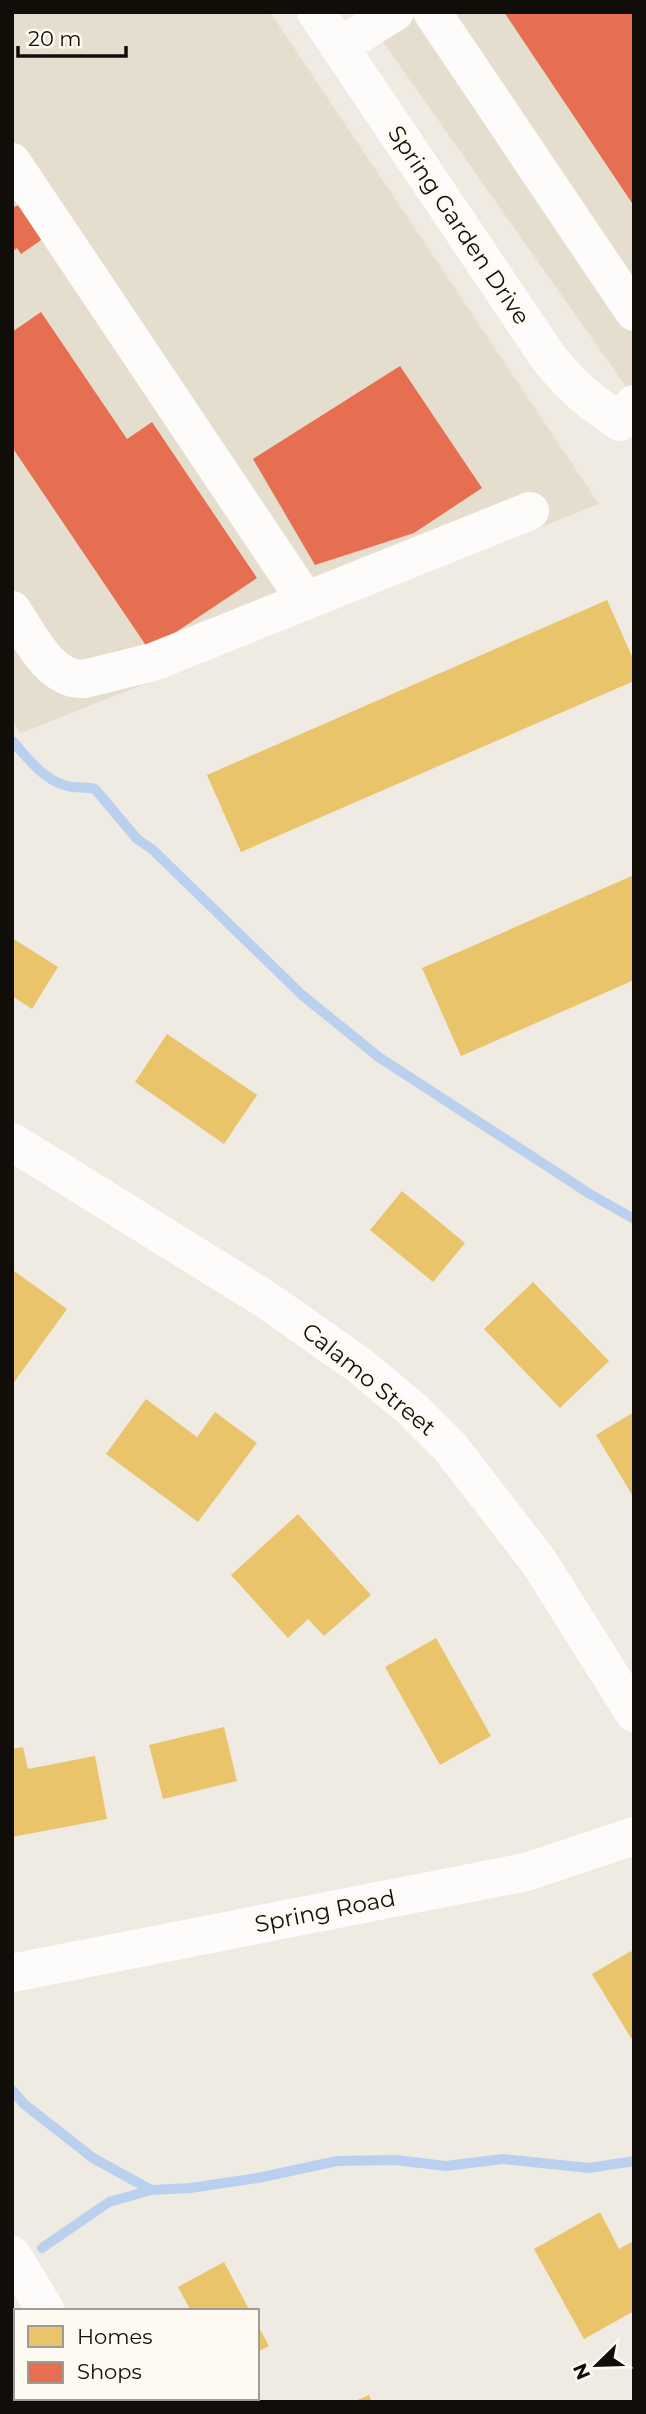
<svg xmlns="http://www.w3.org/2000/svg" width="646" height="2414" viewBox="0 0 646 2414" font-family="Montserrat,sans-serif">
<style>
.built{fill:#e5ddce}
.green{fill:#bed9b7}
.homes{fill:#e9c46a}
.shops{fill:#e76f51}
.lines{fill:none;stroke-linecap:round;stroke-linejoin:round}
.stream{stroke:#bad0ef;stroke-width:10}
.minor{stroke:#fdfcfb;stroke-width:38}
.labels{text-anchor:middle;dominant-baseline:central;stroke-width:7;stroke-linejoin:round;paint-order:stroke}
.street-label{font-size:23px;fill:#110e0a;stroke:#fef9f1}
</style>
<rect width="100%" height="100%" fill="#efebe2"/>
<g class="built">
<path d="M12 12H270L599 504 21 733 12 720Z"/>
<path d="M362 12H634V398Z"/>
</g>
<path class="green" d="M12 2338 16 2343V2398H51L53 2402H12Z"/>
<g class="homes">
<path d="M607 600 634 661V681L241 852 207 775Z"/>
<path d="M634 875V980L461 1056 422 968Z"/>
<path d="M12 938 58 967 32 1009 12 996Z"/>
<path d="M167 1034 257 1095 224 1144 135 1082Z"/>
<path d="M402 1191 465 1243 433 1282 370 1230Z"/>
<path d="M14 1271 67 1309 12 1385V1275Z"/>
<path d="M533 1282 609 1361 560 1408 484 1329Z"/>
<path d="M146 1399 197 1437 215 1412 257 1443 198 1522 106 1454Z"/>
<path d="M634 1412V1498L596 1435Z"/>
<path d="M298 1514 371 1595 324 1636 308 1619 288 1638 231 1575Z"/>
<path d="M436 1638 491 1736 440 1765 385 1667Z"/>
<path d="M224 1727 237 1781 163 1799 149 1745Z"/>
<path d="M23 1747 28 1769 95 1756 107 1819 12 1837V1749Z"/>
<path d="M631 1951 634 1956V2043L592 1974Z"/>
<path d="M600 2212 619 2249 634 2241V2311L584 2339 534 2249Z"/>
<path d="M224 2262 250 2311H191L178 2287Z"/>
<path d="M257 2324 269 2346 257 2352Z"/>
<path d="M369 2395 372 2402H353Z"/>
</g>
<g class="shops">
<path d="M504 12H634V206Z"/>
<path d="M12 203 15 207 20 204 44 238 21 254 17 248 12 252Z"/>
<path d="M41 312 127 439 152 422 257 578 149 650 12 447V332Z"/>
<path d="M400 366 482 488 414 533 315 565 253 459Z"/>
</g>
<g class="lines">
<g class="stream">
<path d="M12 741C30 760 45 783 72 787 80 788 87 787 95 789L137 839 153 850 302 995 380 1058 590 1194 634 1219"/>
<path d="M12 2090 24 2104 93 2158 151 2190"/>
<path d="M42 2248 109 2202 151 2190 190 2188 258 2178 337 2161 395 2160 446 2166 503 2159 589 2168 634 2161"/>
</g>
<g class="minor">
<path d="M316 12 548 357C571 386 589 401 620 422L634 404"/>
<path d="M432 12 634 312"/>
<path d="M339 47 395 12"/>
<path d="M12 162 306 601"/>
<path d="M12 610C29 635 50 681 84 679L153 662 530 511"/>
<path d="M12 1142 265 1299 359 1365 413 1410 450 1447 539 1562 634 1713"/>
<path d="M12 1973 526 1872 634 1836"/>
<path d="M12 2255 46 2311"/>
<path d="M100 2398 103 2402"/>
</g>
</g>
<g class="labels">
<g class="street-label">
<text transform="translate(459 225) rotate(56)">Spring Garden Drive</text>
<text transform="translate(369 1379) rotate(39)">Calamo Street</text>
<text transform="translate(325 1911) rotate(-11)">Spring Road</text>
</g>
</g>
<rect width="646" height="2414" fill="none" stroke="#110e0a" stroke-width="28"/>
<rect x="14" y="2309" width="245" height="91" fill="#fef9f1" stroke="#9f9b95" stroke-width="2"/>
<rect x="28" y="2326" width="35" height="21" fill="#e9c46a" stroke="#9f9b95" stroke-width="2"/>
<text x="77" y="2344" font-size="21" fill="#110e0a">Homes</text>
<rect x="28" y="2362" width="35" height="21" fill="#e76f51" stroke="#9f9b95" stroke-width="2"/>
<text x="77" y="2379" font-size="21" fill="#110e0a">Shops</text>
<g transform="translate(597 2365) rotate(247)" stroke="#fef9f1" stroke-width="5" paint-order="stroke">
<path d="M0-5L12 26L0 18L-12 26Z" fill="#110e0a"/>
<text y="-10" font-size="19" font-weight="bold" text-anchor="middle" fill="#110e0a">N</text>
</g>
<path d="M18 46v10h108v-10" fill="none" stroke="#110e0a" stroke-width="3.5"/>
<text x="28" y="46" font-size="21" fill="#110e0a" stroke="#fef9f1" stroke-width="5" paint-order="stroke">20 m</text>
</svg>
